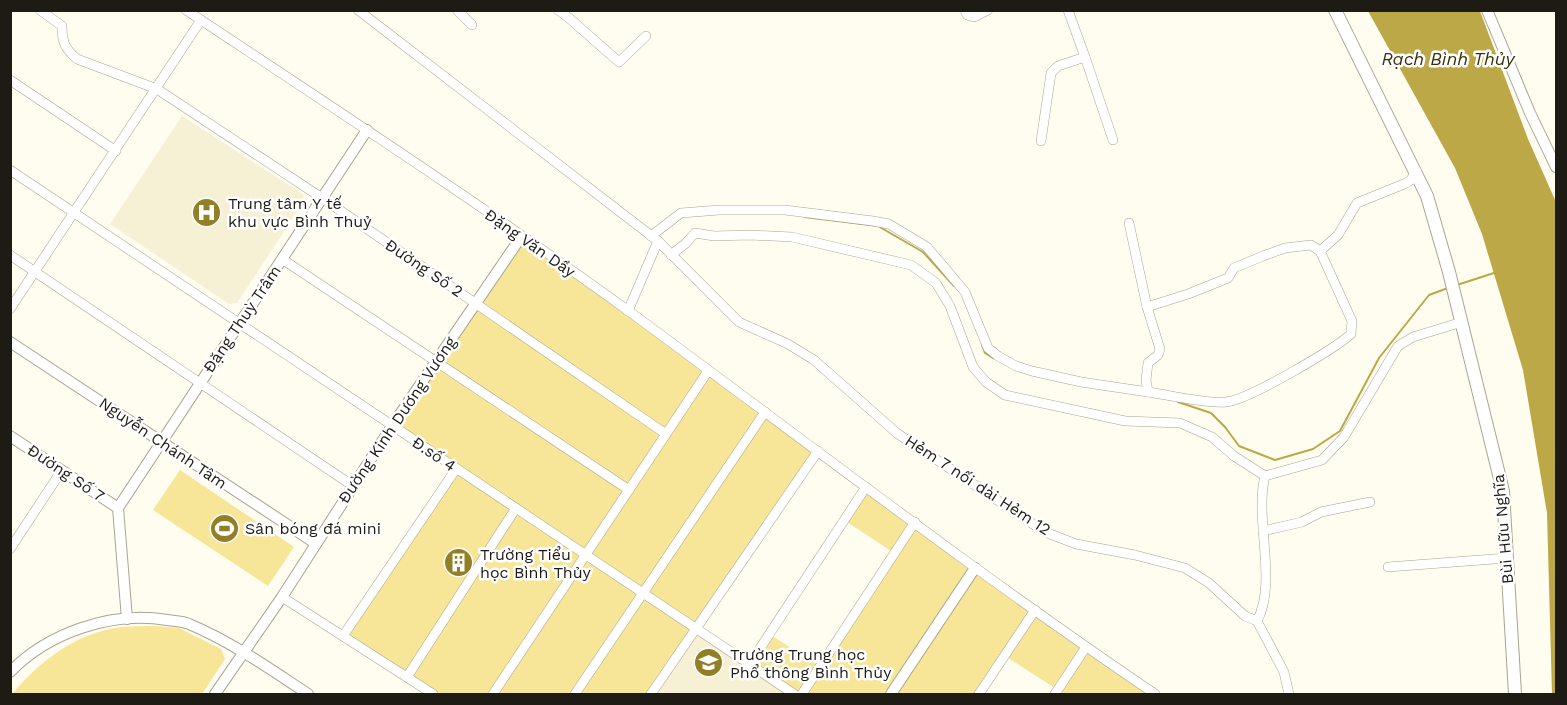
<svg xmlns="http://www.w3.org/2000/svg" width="1567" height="705" viewBox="0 0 1567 705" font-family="'Work Sans',sans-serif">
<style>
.built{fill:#f6f0d4}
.green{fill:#f7e598}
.water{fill:#bda848}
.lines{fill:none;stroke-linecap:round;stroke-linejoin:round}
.stream{stroke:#bda848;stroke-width:2}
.minor-casing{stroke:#a9a592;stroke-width:10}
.tertiary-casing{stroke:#a9a592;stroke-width:12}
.secondary-casing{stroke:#a9a592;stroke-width:14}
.minor{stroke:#fff;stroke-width:9}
.tertiary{stroke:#fff;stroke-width:10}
.secondary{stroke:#fff;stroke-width:12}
.labels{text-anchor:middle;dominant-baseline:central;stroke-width:5;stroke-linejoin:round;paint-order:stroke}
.poi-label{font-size:16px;fill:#1d1b14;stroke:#fff;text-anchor:start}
.street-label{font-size:16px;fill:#1d1b14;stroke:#fff}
.water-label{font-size:18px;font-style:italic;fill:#3b3207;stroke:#fff}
</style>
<rect width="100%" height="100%" fill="#fffcf0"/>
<g class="built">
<path d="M182 116 303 194 304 201 237 303 229 304 110 224Z"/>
<path d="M696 631 790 694H654Z"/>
</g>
<g class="green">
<path d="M521 237 818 451 651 694H433L346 635 458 471 392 426Z"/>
<path d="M180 470 294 547 268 586 153 510Z"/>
<path d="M866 487 1155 694H1055L1058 690 1005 656 979 694H794L749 665 769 634 820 666 894 553 844 520Z"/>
<path d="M155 626 179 628 221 649 225 659 202 694H12C40 661 77 632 122 627 133 626 144 626 155 626Z"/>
</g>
<path class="water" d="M1368 11H1480L1528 139 1556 202V694H1552L1547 513 1523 370 1482 234 1455 168Z"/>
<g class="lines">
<g class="stream">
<path d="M805 217 878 226 923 252 954 286"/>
<path d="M1457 285 1497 272"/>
<path d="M982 345 985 353 993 358"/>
<path d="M1178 402 1211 413 1225 427 1239 446 1275 460 1313 449 1340 431 1379 358 1429 295 1448 288"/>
</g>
<defs>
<g id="minor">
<path d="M40 10 62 26C62 42 65 49 77 59L157 89 322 198 666 434"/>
<path d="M186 10C335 109 485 207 630 312 804 440 976 573 1155 694"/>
<path d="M358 10 658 241 628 311"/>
<path d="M457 10 472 25"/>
<path d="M558 10 569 18 619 62 646 36"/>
<path d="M965 10 967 15 974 17 988 10"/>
<path d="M1085 57 1113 140"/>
<path d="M10 80 116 151"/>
<path d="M1041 141 1051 73 1058 66 1085 57 1068 10"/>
<path d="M10 170 794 694"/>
<path d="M1129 223 1147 307 1160 349 1158 355 1148 363 1146 380 1148 392C1170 395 1205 404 1226 402 1248 400 1333 350 1351 334L1352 321 1320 251 1338 235 1357 203 1404 184 1411 180 1416 170"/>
<path d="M651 236 681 213 719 210H785L873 221 889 224 927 247 944 267 965 292 988 348 998 356 1016 366 1032 371 1081 382 1148 392"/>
<path d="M658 241 739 322 788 344 814 360 898 434 1045 532 1076 544 1135 555 1185 568 1209 583 1245 616 1257 621C1278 582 1254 519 1265 476L1322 460 1344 437 1398 346 1413 337 1462 322"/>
<path d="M10 255 353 486"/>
<path d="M671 255 686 243 695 233 714 236 750 235 792 237 911 265 936 283 950 306 973 367 986 382 1005 395 1125 421 1180 423 1212 437 1234 456 1265 476"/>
<path d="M282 259 629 490"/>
<path d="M1147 307 1188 294 1228 278 1234 268 1263 256 1285 248 1311 245 1320 251"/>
<path d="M10 309 201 20"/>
<path d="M1263 531 1302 522 1321 512 1370 502"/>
<path d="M10 549 62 470"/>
<path d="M1388 567 1507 558"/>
<path d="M282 597 433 694"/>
<path d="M1257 621 1284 672 1289 694"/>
<path d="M343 636 456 469"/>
<path d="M749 665 866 487"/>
<path d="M407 677 516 508"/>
<path d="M493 694 708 371"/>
<path d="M575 694 765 412"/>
<path d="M651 694 818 451"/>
<path d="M802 694 915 522"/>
<path d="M979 694 1035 610"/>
<path d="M1055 694 1086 647"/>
</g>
<g id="tertiary">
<path d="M1487 10 1530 113 1556 167"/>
<path d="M10 342 315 543"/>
<path d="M10 436 118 508 127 619"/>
<path d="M118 508 367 130"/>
<path d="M10 672C49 632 112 611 167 620 174 621 183 621 189 624 232 642 270 669 308 694"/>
<path d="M215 694 282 597 392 426 521 237"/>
<path d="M891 694 975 568"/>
</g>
<path id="secondary" d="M1335 10 1427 196 1449 272 1503 491 1515 694"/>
</defs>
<use href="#minor" class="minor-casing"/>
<use href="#tertiary" class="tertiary-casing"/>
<use href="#secondary" class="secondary-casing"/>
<use href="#minor" class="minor"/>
<use href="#tertiary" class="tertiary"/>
<use href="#secondary" class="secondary"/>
</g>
<defs>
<symbol id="hospital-disc" viewBox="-11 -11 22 22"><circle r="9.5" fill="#927f26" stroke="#fff"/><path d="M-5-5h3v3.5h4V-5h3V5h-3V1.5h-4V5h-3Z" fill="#fff"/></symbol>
<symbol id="stadium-disc" viewBox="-11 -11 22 22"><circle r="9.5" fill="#927f26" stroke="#fff"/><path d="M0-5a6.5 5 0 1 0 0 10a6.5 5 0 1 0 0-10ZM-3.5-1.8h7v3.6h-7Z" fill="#fff"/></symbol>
<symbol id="building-disc" viewBox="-11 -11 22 22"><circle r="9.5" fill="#927f26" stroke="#fff"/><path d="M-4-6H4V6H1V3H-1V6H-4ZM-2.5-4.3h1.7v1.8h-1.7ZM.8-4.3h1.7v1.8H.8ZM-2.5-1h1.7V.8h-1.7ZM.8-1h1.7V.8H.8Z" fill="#fff"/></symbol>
<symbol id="school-disc" viewBox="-11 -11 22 22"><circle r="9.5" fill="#927f26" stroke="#fff"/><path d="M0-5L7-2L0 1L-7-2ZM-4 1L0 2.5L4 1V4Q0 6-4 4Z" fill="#fff"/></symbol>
</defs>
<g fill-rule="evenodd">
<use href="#hospital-disc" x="190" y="196" width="33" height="33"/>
<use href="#stadium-disc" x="208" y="512" width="33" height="33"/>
<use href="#building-disc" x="442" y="546" width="33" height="33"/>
<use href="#school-disc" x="692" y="646" width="33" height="33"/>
</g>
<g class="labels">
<g class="poi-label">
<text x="228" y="203">Trung tâm Y tế<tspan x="228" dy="18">khu vực Bình Thuỷ</tspan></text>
<text x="245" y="528">Sân bóng đá mini</text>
<text x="480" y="554">Trường Tiểu<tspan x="480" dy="18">học Bình Thủy</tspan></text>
<text x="730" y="654">Trường Trung học<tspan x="730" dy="18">Phổ thông Bình Thủy</tspan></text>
</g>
<g class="street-label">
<text transform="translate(530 243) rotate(35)">Đặng Văn Dầy</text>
<text transform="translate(424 268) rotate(34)">Đường Số 2</text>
<text transform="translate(242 319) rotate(-56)">Đặng Thuỳ Trâm</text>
<text transform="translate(397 420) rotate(-56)">Đường Kinh Dương Vương</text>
<text transform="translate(163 443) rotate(34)">Nguyễn Chánh Tâm</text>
<text transform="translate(434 454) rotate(34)">Đ.số 4</text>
<text transform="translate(66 473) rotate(34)">Đường Số 7</text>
<text transform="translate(978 485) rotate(33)">Hẻm 7 nối dài Hẻm 12</text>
<text transform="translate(1503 529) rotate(-95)">Bùi Hữu Nghĩa</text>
</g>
<g class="water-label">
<text x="1448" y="58">Rạch Bình Thủy</text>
</g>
</g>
<rect width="1567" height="705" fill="none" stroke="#1d1b14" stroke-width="24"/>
</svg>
